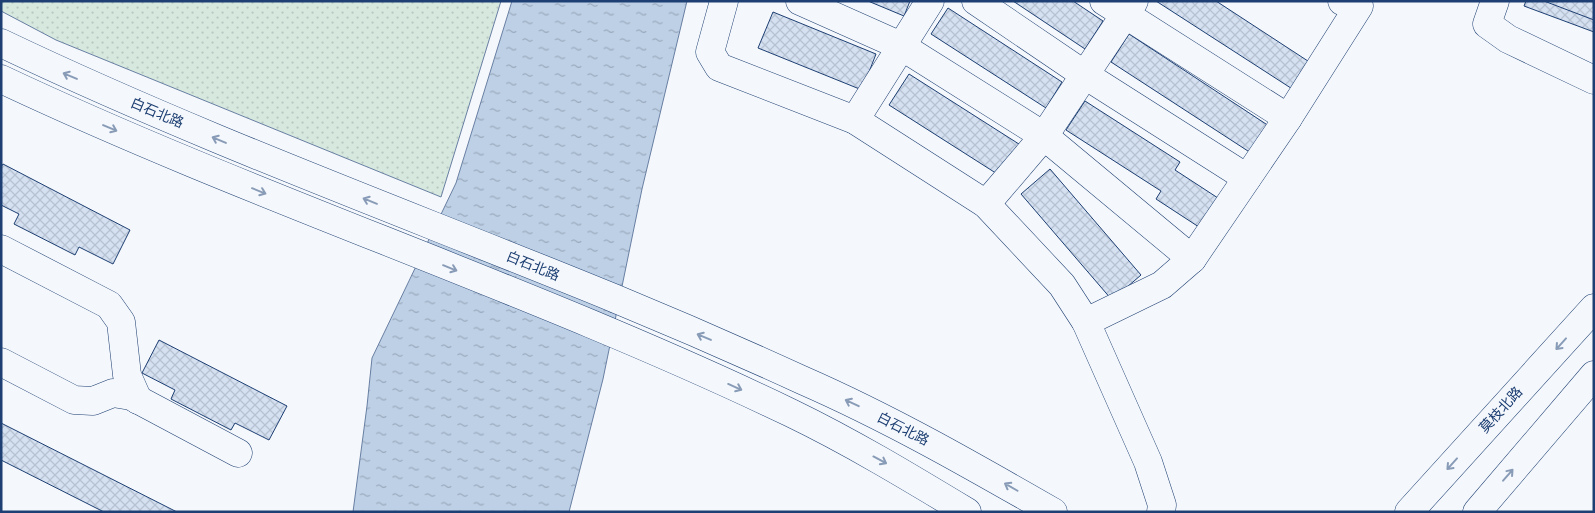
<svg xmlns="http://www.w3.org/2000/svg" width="1595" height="513" viewBox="0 0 1595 513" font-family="'Fira Sans Condensed','Noto Sans SC',sans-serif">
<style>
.park{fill:url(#park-dots);stroke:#687fa3}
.water{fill:url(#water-ripples);stroke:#687fa3}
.building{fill:url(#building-cross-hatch);stroke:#1d3f73}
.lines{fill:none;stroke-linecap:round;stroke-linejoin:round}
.minor-casing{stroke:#1d3f73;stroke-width:29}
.major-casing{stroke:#1d3f73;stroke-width:29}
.minor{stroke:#f4f7fb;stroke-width:28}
.major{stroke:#f4f7fb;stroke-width:28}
.oneway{stroke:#889bb7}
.labels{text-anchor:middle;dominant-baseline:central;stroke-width:4;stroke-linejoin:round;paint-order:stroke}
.street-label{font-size:14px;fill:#1d3f73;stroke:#f4f7fb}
</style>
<defs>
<pattern id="park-dots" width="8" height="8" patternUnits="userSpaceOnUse" patternTransform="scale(1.25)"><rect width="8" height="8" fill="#d7e8df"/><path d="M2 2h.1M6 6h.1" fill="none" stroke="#b8c8c3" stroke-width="1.8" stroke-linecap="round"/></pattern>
<pattern id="water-ripples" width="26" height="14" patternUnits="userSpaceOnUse" patternTransform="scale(1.25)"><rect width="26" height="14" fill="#bed0e5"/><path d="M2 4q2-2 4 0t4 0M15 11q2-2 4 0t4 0" fill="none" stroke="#9aaabe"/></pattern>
<pattern id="building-cross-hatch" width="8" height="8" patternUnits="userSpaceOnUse" patternTransform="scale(1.25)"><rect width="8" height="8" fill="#d5e0f0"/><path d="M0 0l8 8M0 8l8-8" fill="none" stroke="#b6c1d1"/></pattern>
</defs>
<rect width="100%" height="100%" fill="#f4f7fb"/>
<path class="park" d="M1 1H501L441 197 56 40 1 11Z"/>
<path class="water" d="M512 1H687L642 189 603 379 569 512H353L367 406 372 358 456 183Z"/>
<g class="building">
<path d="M868 1H910L904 16Z"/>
<path d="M1013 1H1073L1103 21 1085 49Z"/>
<path d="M1156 1H1216L1314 65 1297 92Z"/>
<path d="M1526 1H1594V32L1524 6Z"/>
<path d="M1544 1H1594V20Z"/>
<path d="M948 8 1062 82 1046 108 931 34Z"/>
<path d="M773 12 876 54 862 90 758 48Z"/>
<path d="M1129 34 1269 126 1251 153 1111 62Z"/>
<path d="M909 74 1022 146 1002 177 889 105Z"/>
<path d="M1085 101 1180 162 1175 170 1221 200 1202 229 1156 199 1161 191 1066 130Z"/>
<path d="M3 164 130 230 113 264 79 247 75 255 14 224 19 214 1 205V167Z"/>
<path d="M1050 169 1141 275 1112 300 1021 194Z"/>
<path d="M159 340 287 406 269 440 235 423 231 430 171 399 175 390 142 373Z"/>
<path d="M1 423 177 512H104L1 460Z"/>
</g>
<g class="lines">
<defs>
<g id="minor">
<path d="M724 1 710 52 719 67 855 120 986 204 1062 285 1086 322 1148 462 1162 505 1161 512"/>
<path d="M800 1 901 46 1044 136 1192 259"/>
<path d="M976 1 1085 75 1247 178"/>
<path d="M1104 1 1288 118"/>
<path d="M1495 1 1487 24 1508 39 1594 80"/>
<path d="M855 120 930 1"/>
<path d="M986 204 1044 136 1134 1"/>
<path d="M1 249 109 305 121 322 127 375 138 400"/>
<path d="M1086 322 1162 285 1192 259 1288 118 1359 6 1342 1"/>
<path d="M1 362 74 400 93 401 113 393 131 396 238 453"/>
<path d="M1409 512 1594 308"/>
<path d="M1477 512 1594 375"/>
</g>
<g id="major">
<path d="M1 43C202 139 411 215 616 299 679 325 741 352 802 380 889 418 971 465 1053 512"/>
<path d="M1 79C260 201 533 289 791 413 851 442 909 477 967 512"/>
</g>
</defs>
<use href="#minor" class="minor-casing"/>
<use href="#major" class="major-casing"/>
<use href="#minor" class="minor"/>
<use href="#major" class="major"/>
</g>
<defs><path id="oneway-shaft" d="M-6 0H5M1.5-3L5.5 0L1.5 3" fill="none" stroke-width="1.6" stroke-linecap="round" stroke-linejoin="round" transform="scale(1.25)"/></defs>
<g class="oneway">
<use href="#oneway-shaft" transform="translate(70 76) rotate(-157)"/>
<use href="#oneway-shaft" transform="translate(110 128) rotate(23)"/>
<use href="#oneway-shaft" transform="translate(219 140) rotate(-157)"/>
<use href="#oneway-shaft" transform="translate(259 191) rotate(22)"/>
<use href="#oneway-shaft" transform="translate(370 201) rotate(-158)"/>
<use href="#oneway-shaft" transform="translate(450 268) rotate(22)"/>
<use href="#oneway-shaft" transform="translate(704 337) rotate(-157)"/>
<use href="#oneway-shaft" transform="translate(1561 344) rotate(132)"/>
<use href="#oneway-shaft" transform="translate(735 387) rotate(24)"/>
<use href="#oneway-shaft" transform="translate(852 403) rotate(-155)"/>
<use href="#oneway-shaft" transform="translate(880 460) rotate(28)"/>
<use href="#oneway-shaft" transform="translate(1452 464) rotate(132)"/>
<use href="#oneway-shaft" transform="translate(1508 475) rotate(-49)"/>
<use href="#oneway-shaft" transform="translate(1011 487) rotate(-150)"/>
</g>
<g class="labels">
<g class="street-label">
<text transform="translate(157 113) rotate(23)">白石北路</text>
<text transform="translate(533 266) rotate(22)">白石北路</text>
<text transform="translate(1501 410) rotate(-48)">莫枝北路</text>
<text transform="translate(903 429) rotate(27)">白石北路</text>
</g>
</g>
<rect width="1595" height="513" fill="none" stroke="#1d3f73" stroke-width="5"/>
</svg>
